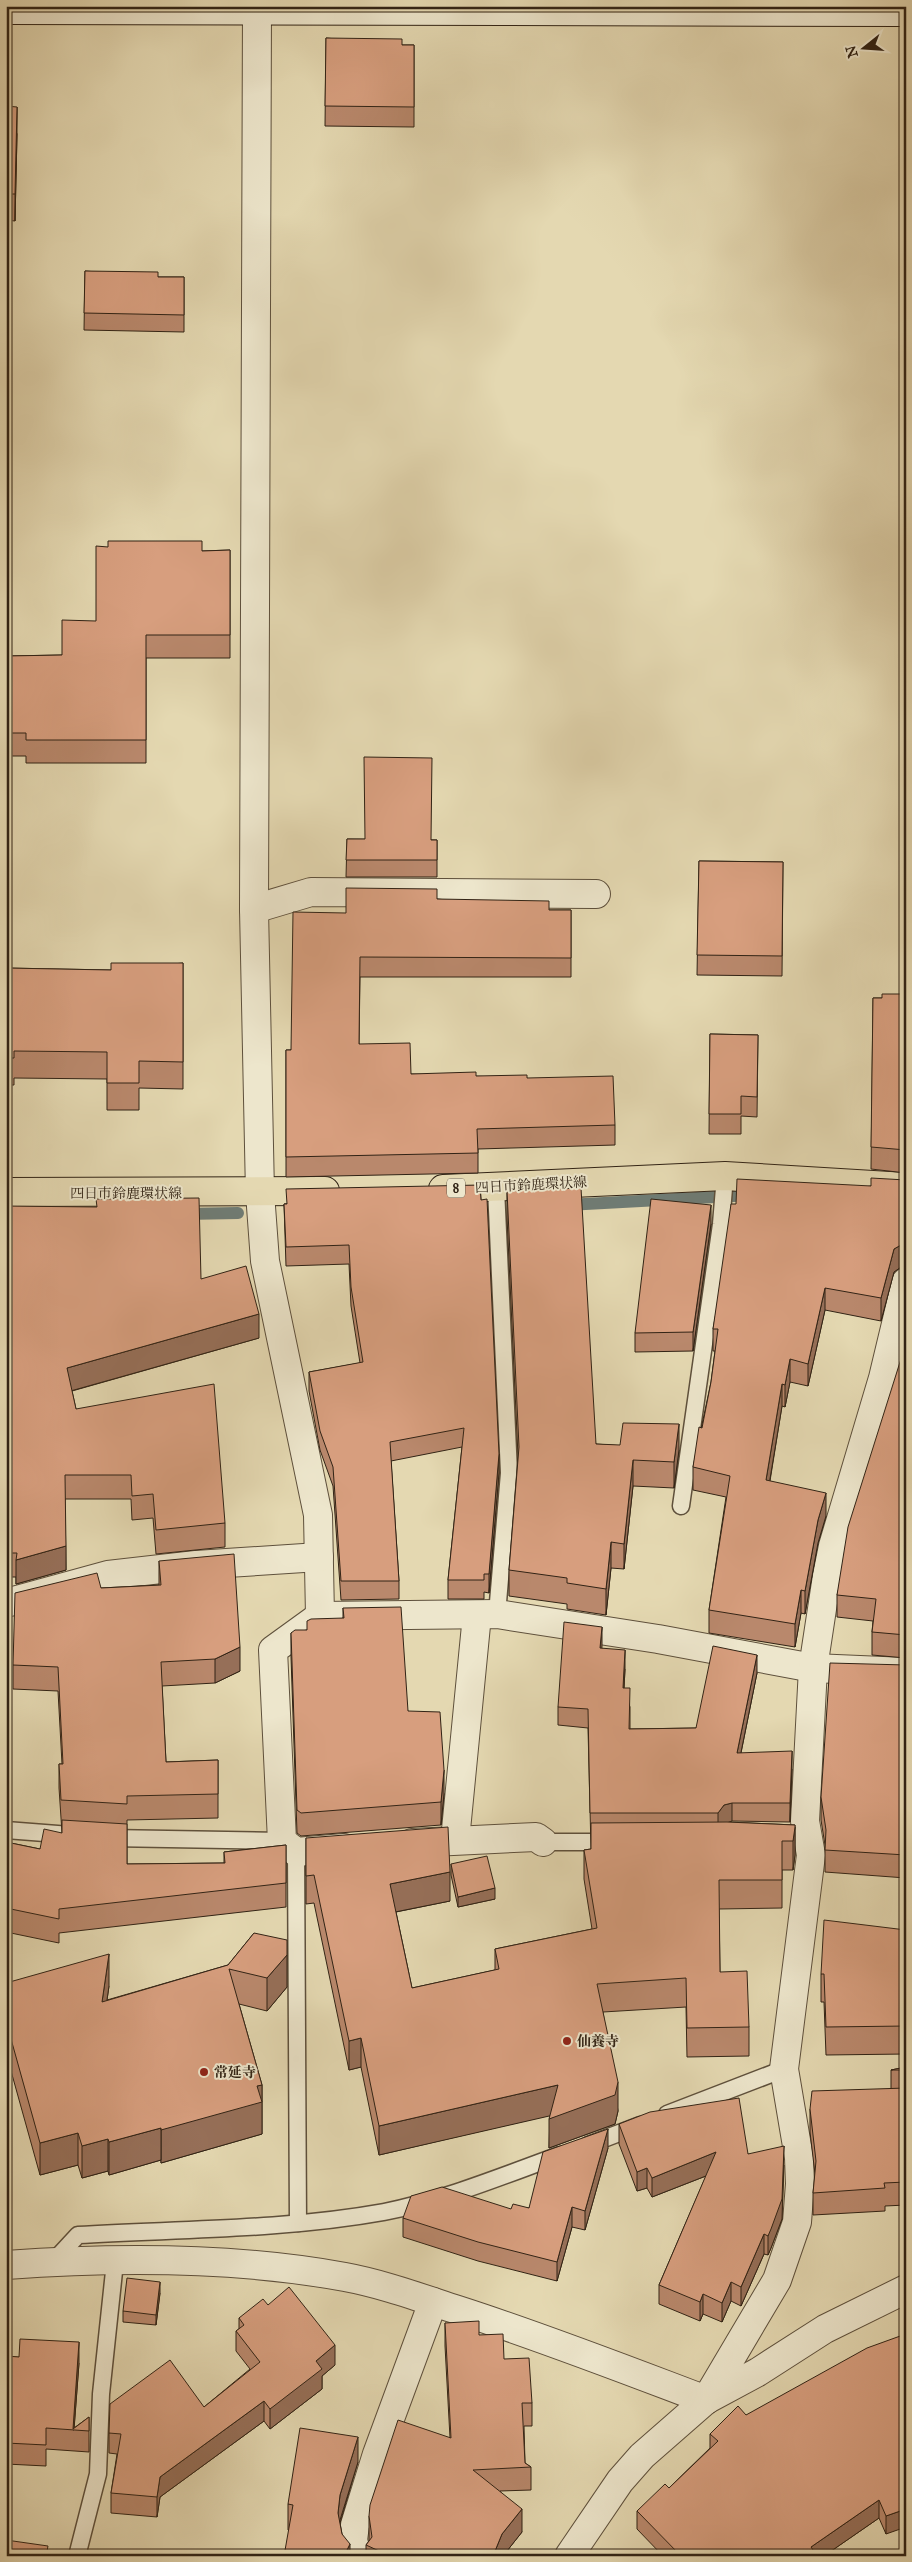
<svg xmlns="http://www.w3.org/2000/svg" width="912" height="2562" viewBox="0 0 912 2562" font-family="'IM FELL Great Primer','Noto Serif JP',serif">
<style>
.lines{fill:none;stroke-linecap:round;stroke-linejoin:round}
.stream{stroke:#6f7c75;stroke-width:12}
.lane-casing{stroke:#5e503c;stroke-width:19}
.street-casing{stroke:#5e503c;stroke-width:30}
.secondary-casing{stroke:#312315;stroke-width:30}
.primary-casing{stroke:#312315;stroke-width:30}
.lane{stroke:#ede6cc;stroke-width:16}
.street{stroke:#ede6cc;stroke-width:28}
.secondary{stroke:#ede6cc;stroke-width:28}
.primary{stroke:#e4d8b1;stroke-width:28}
.wall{fill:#b9886c;stroke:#312315}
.shaded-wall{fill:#966f58;stroke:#312315}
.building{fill:#d79e7e;stroke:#312315}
.poi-dot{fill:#8f2418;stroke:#ede6cc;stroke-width:2}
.labels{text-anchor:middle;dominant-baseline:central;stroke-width:4;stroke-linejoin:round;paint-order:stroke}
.shield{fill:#ede6cc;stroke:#695e4c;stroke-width:1}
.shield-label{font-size:12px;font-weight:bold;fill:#312315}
.street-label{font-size:14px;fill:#312315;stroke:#ede6cc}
.poi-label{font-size:14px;font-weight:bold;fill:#312315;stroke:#ede6cc;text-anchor:start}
</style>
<rect width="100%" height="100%" fill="#e4d8b1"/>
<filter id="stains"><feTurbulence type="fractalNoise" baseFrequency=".004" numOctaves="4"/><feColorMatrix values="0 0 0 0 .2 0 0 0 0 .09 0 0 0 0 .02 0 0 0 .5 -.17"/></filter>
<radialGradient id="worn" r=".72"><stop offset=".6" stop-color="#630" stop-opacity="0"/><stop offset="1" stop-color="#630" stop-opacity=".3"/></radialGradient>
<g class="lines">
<g class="stream">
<path d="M567 1205 752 1195"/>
<path d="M184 1214 238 1213"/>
</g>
<defs>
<g id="lane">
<path d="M496 1188 509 1473 497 1614"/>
<path d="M681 1506 721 1224 725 1176"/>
<path d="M6 1830 109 1838 282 1841"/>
<path d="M543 1842H611"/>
<path d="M296 1852 298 2223"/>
<path d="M667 2114 784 2069"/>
<path d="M588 2145 640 2125"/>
<path d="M53 2262 78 2235C180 2229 284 2230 384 2212 444 2200 502 2176 560 2155"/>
<path d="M77 2556 98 2474 101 2394 115 2262"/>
</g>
<g id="street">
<path d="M257 6 254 909 260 1193 265 1261 318 1515 320 1616"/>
<path d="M254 909 311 892 596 894"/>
<path d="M6 1603 108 1575 196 1565 319 1557"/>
<path d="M455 1840 477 1615"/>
<path d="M412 1843 536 1837 543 1842"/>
<path d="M344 1848 296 1852 282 1841 273 1650 320 1616 497 1614 658 1639 813 1668 906 1672"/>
<path d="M6 2265C117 2257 236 2257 345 2277 383 2284 421 2298 458 2310 542 2337 624 2369 706 2400"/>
<path d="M706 2400 777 2280 797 2222 800 2184 799 2158 784 2069 811 1855 805 1821 813 1668 827 1576 833 1546 883 1378 906 1282"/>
<path d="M357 2556 353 2540 355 2525 377 2454 433 2302"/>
<path d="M569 2556 620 2481 642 2456 706 2400 758 2372 825 2329 906 2289"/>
</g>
<path id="secondary" d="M6 10 906 12"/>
<g id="primary">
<path d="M443 1189 725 1176 906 1187"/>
<path d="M6 1192 325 1191"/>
</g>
</defs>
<use href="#lane" class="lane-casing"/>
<use href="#street" class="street-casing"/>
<use href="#secondary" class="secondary-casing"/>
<use href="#primary" class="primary-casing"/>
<use href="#lane" class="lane"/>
<use href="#street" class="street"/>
<use href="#secondary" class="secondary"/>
<use href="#primary" class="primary"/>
</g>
<g class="wall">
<path d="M326 38 402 45H414V127L325 126Z"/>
<path d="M6 106 17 134 15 221 6 220Z"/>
<path d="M85 271 158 277H184V332L84 330Z"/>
<path d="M230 550V658H146V763H26V756H6V656L62 655 96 621 202 551Z"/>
<path d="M347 839 437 840V877H346Z"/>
<path d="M699 861 783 862 782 976 697 975Z"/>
<path d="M437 899 549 910H571V977H360L359 1044 411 1074 527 1078 615 1125V1145L478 1149V1173L286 1177V1050H291L346 913Z"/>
<path d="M183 963V1089L139 1088V1110H107V1079L14 1078V1085H6V968L111 970Z"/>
<path d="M906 994V1173L871 1169 873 998H882Z"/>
<path d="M710 1034 758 1035 757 1117 741 1116V1134H709Z"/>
<path d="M906 1180V1267H901L894 1272 881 1321 825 1310 808 1386 790 1382 785 1407 782 1406 770 1481 826 1516 818 1543 805 1614 801 1613 795 1647 709 1633V1610L726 1497 693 1490V1467L711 1382 715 1351H713V1329L736 1204 871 1186Z"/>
<path d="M480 1185 499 1473 489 1593 484 1592V1599H448V1580L462 1447 391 1461 399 1581V1599L341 1600 333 1486 320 1450 309 1391V1372L360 1363 351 1306 349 1264 286 1266 284 1204Z"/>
<path d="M507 1191 596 1444 679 1450 674 1488 633 1486 624 1569 611 1568 606 1615 567 1609V1604L509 1596V1570L518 1456 507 1217Z"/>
<path d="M6 1206 201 1279 259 1338 72 1391 76 1409 225 1523V1547L156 1554 153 1518 132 1520 131 1499H65L66 1570 16 1584V1577H6Z"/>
<path d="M711 1224 693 1351 635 1352V1333Z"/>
<path d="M906 1343V1658L872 1655V1632L873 1621 837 1617V1595Z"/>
<path d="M159 1561 240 1671 215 1683 162 1686 166 1762 218 1760V1818L127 1820V1864L224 1863V1852L286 1845V1907L59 1933V1943L6 1932V1842L40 1849 62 1833 59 1788V1764H62L58 1691 13 1689V1665L101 1588 159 1585Z"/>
<path d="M343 1608 408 1711 444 1794 441 1825 301 1836 297 1833 291 1657V1633L307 1630 343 1618Z"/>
<path d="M602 1648 625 1669 624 1688 630 1707V1729L696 1728 757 1673 741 1753 792 1769 790 1822 732 1821 728 1822 795 1825V1855L793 1870H782V1908L719 1909 720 1972 749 2027V2056L687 2057 686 2007 603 2012 618 2111 615 2124 549 2148 550 2115 379 2155 361 2067 349 2070 314 1903 306 1904V1838L450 1901 396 1912 412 1988 495 1970V1949L592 1929 584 1879V1850L591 1849 588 1728 558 1725V1707Z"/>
<path d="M906 1665V1878L825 1872V1845L821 1820V1797Z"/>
<path d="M451 1864 495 1899 458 1907 451 1875Z"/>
<path d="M906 1930V2054L826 2055 824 2002H821V1974Z"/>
<path d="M254 1933 287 1987 267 2011 239 2004 262 2085V2134L161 2163V2160L109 2175 108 2171 82 2178 78 2165 40 2175 6 2053V1983L109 1986 107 2000 228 1965Z"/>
<path d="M906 2067V2205L885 2206V2211L813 2215V2193L815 2174 810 2132V2109L891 2089V2070Z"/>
<path d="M619 2124 748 2154 784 2165 782 2219 771 2248 768 2255 764 2254 741 2306 731 2301 722 2322 703 2314 700 2321 659 2304V2285L706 2176 652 2197 647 2188 637 2191 619 2144Z"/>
<path d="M608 2148 585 2230 572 2227 557 2281 478 2261 403 2237V2218L529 2208Z"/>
<path d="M160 2293 156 2325 123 2322V2311Z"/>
<path d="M268 2305 335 2365 322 2376V2389L270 2429 264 2421 160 2497 157 2517 111 2513V2493L117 2454 109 2453V2433L204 2407 250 2369 236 2351V2331L239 2329V2318Z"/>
<path d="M445 2323 479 2335 504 2359 532 2403V2426H524L525 2463 531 2467V2490L500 2491 522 2532 503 2556H366V2545L369 2541V2516L450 2438 445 2346Z"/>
<path d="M903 2335 886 2534 879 2518 824 2556H663L637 2529V2511L669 2488 710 2448V2434Z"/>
<path d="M6 2356 79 2363 74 2428 89 2417V2452L46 2449V2466L6 2464Z"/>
<path d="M358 2462 340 2523 342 2534 350 2556 288 2530V2504Z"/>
</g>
<g class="shaded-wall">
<path d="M17 107V134L15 221V194Z"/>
<path d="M711 1205V1224L693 1351V1332Z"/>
<path d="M901 1245V1267L894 1272 881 1321V1298L894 1249Z"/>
<path d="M825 1288V1310L808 1386V1364Z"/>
<path d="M259 1314V1338L67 1392V1368Z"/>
<path d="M790 1359V1382L785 1407V1385Z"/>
<path d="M782 1384V1406L766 1503V1480Z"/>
<path d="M679 1424V1450L674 1488V1462Z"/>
<path d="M499 1454V1473L489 1593V1574Z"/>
<path d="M633 1460V1486L624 1569V1544Z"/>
<path d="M826 1493V1516L818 1543 805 1614V1591L818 1520Z"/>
<path d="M611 1542V1568L606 1615V1589Z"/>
<path d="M66 1546V1570L16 1584V1560Z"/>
<path d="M801 1590V1613L795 1647V1624Z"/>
<path d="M602 1627V1646L600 1667V1648Z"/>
<path d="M240 1647V1671L215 1683V1659Z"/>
<path d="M625 1650V1669L623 1707V1688Z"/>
<path d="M757 1655V1673L737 1772V1753Z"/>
<path d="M792 1751V1769L790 1822V1803Z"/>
<path d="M444 1770V1794L441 1825V1802Z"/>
<path d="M732 1803V1821L724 1824 718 1832V1813L724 1805Z"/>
<path d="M795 1827V1855L793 1870V1841Z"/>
<path d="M450 1872V1901L390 1913V1884Z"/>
<path d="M495 1888V1899L458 1907V1897Z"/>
<path d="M109 1954V1986L102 2034V2002Z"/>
<path d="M287 1955V1987L267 2011V1978Z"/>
<path d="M361 2038V2067L349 2070V2041Z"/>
<path d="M618 2082V2111L615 2124 549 2148V2119Z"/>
<path d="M262 2085V2134L161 2163V2130L257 2086Z"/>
<path d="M558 2085V2114L379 2155V2126Z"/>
<path d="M161 2128V2160L109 2175V2142Z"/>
<path d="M608 2129V2148L585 2230V2211Z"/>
<path d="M78 2133V2165L40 2175V2143Z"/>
<path d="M108 2139V2171L82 2178V2146Z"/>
<path d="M784 2146 782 2219 771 2248 768 2255V2236Z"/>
<path d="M716 2152V2172L652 2197V2178Z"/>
<path d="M647 2168V2188L637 2191V2172Z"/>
<path d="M572 2207V2227L557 2281V2262Z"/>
<path d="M764 2234V2254L741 2306V2287Z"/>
<path d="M160 2282V2293L156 2325V2315Z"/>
<path d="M731 2282V2301L722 2322V2303Z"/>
<path d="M703 2294V2314L700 2321V2302Z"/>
<path d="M79 2342V2363L74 2430H73Z"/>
<path d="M335 2345V2365L322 2376V2389L270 2429V2409L316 2361Z"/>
<path d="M264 2401V2421L160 2497 157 2517V2497L160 2477Z"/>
<path d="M358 2437V2462L340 2520 338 2538V2513L340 2495Z"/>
<path d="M879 2500V2518L824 2556H811V2547Z"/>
<path d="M522 2509V2532L503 2556H493L502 2534Z"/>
<path d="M906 2509V2527L886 2534V2516Z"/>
<path d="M350 2544V2556H344Z"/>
</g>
<g class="building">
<path d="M326 38 402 39V45H414V107L325 106Z"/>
<path d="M6 106 17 107 15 194H6Z"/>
<path d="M85 271 158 272V277H184V315L84 313Z"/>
<path d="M108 541H202V551L230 550V635H146V740H26V733H6V656L62 655V620L96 621V546L108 547Z"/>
<path d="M364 757 432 758 431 840H437V860H346L347 839H365Z"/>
<path d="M699 861 783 862 782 956 697 955Z"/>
<path d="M346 888 437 889V899L549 901V910H571V958L360 957 359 1044 410 1043 411 1074 476 1072V1076L527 1075V1078L613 1076 615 1125 477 1129 478 1153 286 1157V1050H291L293 912 346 913Z"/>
<path d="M111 963H183V1062L139 1061V1083H107V1052L14 1051V1058H6V968L111 970Z"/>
<path d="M882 994H906V1150L871 1147 873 998H882Z"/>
<path d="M710 1034 758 1035 757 1097 741 1096V1114H709Z"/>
<path d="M871 1178 906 1180V1244L901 1245 894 1249 881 1298 825 1288 808 1364 790 1359 785 1385 782 1384 766 1480 826 1493 818 1520 805 1591 801 1590 795 1624 709 1610 730 1476 693 1467 699 1427 702 1428 711 1382 718 1329H713L731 1204H736L737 1179 871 1186Z"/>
<path d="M480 1185 481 1200 487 1199 499 1454 489 1574H484V1580H448L464 1428 390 1442 399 1581H341L333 1467 320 1431 309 1372 363 1362 351 1287 349 1245 286 1247 284 1204H287L286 1189Z"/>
<path d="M581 1188 596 1444 620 1445 623 1423 679 1424 674 1462 633 1460 624 1544 611 1542 606 1589 567 1583V1578L509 1570 519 1447 507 1191Z"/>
<path d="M199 1198 201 1279 246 1266 259 1314 67 1368 76 1409 214 1384 225 1523 156 1530 153 1494 132 1496 131 1475H65L66 1546 16 1560 17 1553H6V1206L97 1207 96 1199Z"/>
<path d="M651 1199 711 1205 693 1332 635 1333Z"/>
<path d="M906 1343V1635L872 1632 876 1599 837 1595 848 1527Z"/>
<path d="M234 1554 240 1647 215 1659 161 1662 166 1762 218 1760V1794L127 1796V1804L61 1800 59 1764H63L58 1667 13 1665 15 1593 97 1573 101 1588 161 1585 159 1561Z"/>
<path d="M401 1607 408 1711 440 1712 444 1770 441 1802 301 1813 297 1810 291 1633 295 1630H307V1621L311 1619 344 1618 343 1608Z"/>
<path d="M564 1622 602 1627 600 1648 625 1650 623 1688H630L629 1729 696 1728 713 1646 757 1655 737 1753 792 1751 790 1803H732L724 1805 718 1813H590L588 1709 558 1707Z"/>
<path d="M830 1663 906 1665V1855L825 1850 826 1830 821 1797Z"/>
<path d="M62 1820 127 1824V1864L225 1863 224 1852 286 1845V1883L59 1909V1919L6 1908V1842L40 1849 44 1829 62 1833Z"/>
<path d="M727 1822 795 1825V1827L793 1841H782V1880H719L720 1972 747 1971 749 2027 687 2028 686 1978 597 1984 618 2082 615 2095 549 2119 558 2085 379 2126 361 2038 349 2041 314 1875 306 1876V1838L448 1827 450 1872 390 1884 412 1988 499 1969 495 1949 597 1928 584 1850 591 1849V1823Z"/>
<path d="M487 1856 495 1888 458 1897 451 1864Z"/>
<path d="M824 1920 906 1930V2026L826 2027 824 1974H821Z"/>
<path d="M254 1933 287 1940V1955L267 1978 229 1969 262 2085 257 2086 262 2102 161 2130V2128L109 2142 108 2139 82 2146 78 2133 40 2143 6 2021V1983L109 1954 102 2002 228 1965Z"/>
<path d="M906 2067V2070H891Z"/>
<path d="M906 2088V2182L884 2183 885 2188 813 2193 816 2161 810 2109 812 2091Z"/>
<path d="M739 2098 748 2154 784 2146 782 2199 771 2229 768 2236 764 2234 741 2287 731 2282 722 2303 703 2294 700 2302 659 2285 716 2152 652 2178 647 2168 637 2172 619 2124 650 2112Z"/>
<path d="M608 2129 585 2211 572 2207 557 2262 478 2242 403 2218 411 2196 442 2187 511 2209 513 2204 529 2208 543 2152Z"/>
<path d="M127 2278 160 2282 156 2315 123 2311Z"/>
<path d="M289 2287 335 2345 316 2361 322 2369 270 2409 264 2401 160 2477 157 2497 111 2493 121 2434 109 2433 110 2404 170 2360 204 2407 260 2362 236 2331 244 2325 239 2318 263 2299 268 2305Z"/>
<path d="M479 2321V2335L503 2334 504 2359 529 2358 532 2403H522L525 2463 531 2467 473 2470 522 2509 502 2534 493 2556H390L366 2545 372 2537 369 2516 370 2505 398 2420 451 2438 445 2323Z"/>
<path d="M903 2335 906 2342V2509L886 2516 879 2500 811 2547 817 2556H681L637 2511 665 2484 669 2488 718 2441 710 2434 738 2406 746 2415 867 2348Z"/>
<path d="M20 2339 79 2342 73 2429 89 2417V2431L46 2428V2445L6 2443V2356L19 2357Z"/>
<path d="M300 2428 358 2437 340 2495 338 2513 342 2534 350 2544 344 2556H284L293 2505 288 2504Z"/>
<path d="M6 2540 48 2546 46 2556H6Z"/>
</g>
<g class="poi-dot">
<circle cx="567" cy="2041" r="5"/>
<circle cx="204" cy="2072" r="5"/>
</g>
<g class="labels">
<rect class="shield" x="447" y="1178.5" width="18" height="19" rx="4"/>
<g class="shield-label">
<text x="456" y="1188">8</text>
</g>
<g class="street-label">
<text transform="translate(531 1185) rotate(-3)">四日市鈴鹿環状線</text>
<text x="126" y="1193">四日市鈴鹿環状線</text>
</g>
<g class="poi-label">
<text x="577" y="2041">仙養寺</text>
<text x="214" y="2072">常延寺</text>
</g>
</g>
<rect width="912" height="2562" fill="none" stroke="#e4d8b1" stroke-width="25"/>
<rect x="8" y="8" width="897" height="2547" fill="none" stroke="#312315" stroke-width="2.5"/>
<rect x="12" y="12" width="887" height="2537" fill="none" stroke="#312315"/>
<g transform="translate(864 48) rotate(253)" stroke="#ede6cc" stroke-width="4" paint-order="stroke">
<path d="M0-4L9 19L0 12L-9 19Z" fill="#312315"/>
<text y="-8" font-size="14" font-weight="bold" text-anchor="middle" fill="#312315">N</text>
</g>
<rect width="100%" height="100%" filter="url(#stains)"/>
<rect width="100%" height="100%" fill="url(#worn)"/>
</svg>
